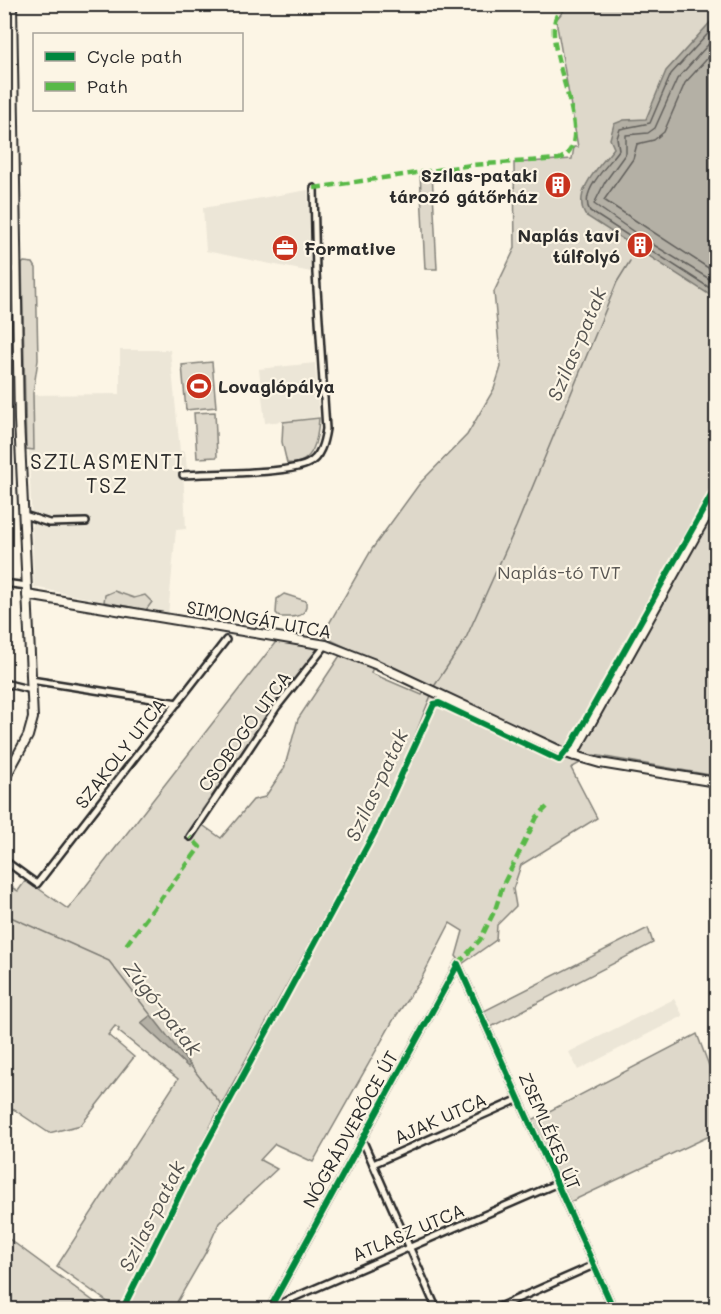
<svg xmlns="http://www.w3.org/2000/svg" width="721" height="1314" viewBox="0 0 721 1314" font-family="Mali,sans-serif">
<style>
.built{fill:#ece6d7}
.green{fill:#ded8ca;stroke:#84827a;stroke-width:1.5}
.water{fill:#b4b0a5;stroke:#7d7b74;stroke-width:1.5}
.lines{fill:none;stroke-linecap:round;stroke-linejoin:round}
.shore{stroke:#62605c;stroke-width:1.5}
.stream{stroke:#7d7b74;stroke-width:1.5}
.minor-casing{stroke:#2b2b2b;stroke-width:10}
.tertiary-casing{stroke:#2b2b2b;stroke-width:11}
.secondary-casing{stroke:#2b2b2b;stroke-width:12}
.minor{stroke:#fcf5e5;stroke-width:5}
.tertiary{stroke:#fcf5e5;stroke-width:7}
.secondary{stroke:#fcf5e5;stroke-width:8}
.quiet{stroke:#58b947;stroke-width:4.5;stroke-dasharray:9 4.5;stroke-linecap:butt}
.cycleway-casing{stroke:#fcf5e5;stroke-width:10}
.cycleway{stroke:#00873e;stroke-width:6}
.labels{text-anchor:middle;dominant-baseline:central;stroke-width:4.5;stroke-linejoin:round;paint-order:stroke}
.poi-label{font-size:18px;font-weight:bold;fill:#2b2b2b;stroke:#fcf5e5;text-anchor:end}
.park-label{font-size:18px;fill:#585653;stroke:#fcf5e5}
.street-label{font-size:18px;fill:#2b2b2b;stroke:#fcf5e5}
.water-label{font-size:20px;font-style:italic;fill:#545350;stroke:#fcf5e5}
.quarter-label{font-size:21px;letter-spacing:1.5px;fill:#2b2b2b;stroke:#fcf5e5}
</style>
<rect width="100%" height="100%" fill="#fcf5e5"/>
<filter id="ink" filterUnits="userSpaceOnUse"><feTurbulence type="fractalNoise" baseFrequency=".0167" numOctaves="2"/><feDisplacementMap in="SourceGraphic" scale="12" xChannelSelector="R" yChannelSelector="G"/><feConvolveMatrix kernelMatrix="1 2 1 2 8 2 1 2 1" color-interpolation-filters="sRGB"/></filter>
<g filter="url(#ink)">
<g class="built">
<path d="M308 190 311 272 206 251 203 208Z"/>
<path d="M120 350H170L180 451H185L187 469H183L186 529 176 530 168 615 34 587 27 395 120 394Z"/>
<path d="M315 363 319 417 265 423 259 369Z"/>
<path d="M674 999 683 1016 578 1070 569 1052Z"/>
</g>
<g class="green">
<path d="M580 5H716V776L594 755 571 768 597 818 521 865 513 889 516 906 497 925 496 940 462 964 456 956 463 931 450 923 420 981 394 1019 313 1162 275 1144 260 1160 277 1169 219 1223 206 1252 173 1309H106L109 1303 57 1266 178 1079 118 1031 119 1029 115 1026 108 1035 134 1057 81 1125 49 1133 13 1109 5 1120 4 898 13 888 18 891 26 880 68 909 278 639 319 647 202 810 201 824 221 838 253 800 265 797 284 769 298 719 341 654 373 667 371 673 422 695 427 685 322 636 372 549 420 483 467 435 494 389 501 367 494 292 515 248 514 163 572 159 574 147H578L556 20 565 9Z"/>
<path d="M432 172 437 269H425L420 173Z"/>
<path d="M24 262 33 263 36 268 38 360 33 393 34 450 26 449 22 264Z"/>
<path d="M212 362 216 407 186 410 182 365Z"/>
<path d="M215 412 217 457 197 458 194 413Z"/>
<path d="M319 418C318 438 314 467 287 463L282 442 283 422Z"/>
<path d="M114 591 134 598 145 595 152 602 146 610 104 602 105 595Z"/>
<path d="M284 594 306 601C308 619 293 617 280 617L276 613 277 599Z"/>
<path d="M648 928 653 943 491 1027 484 1011Z"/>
<path d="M697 1034 716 1084V1133L568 1203 532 1120Z"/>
<path d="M5 1236 104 1309H5Z"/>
</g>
<g class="water">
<path d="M716 16V299L585 215C572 191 600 166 614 148L610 139 614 124 624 120 646 119 666 71Z"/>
<path d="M151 1015 190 1065 188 1067 141 1023Z"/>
</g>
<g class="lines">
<g class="shore">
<path d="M716 25 671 74 650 123 620 129 617 138 619 150C609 165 578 192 590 211L716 292"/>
<path d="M716 36 677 79 655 128 648 133 626 135V153L605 182 594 204 644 239 716 283"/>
<path d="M716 49 685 83 664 132 654 140 637 144 633 159 604 200 716 273"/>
</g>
<g class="stream">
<path d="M433 688 466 638 516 527 617 282 630 261"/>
<path d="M4 914 109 961 150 1014"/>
<path d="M190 1065 221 1104"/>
<path d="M119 1310 221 1105 391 795 432 693"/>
</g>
<defs>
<g id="minor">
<path d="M4 270 17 269"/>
<path d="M183 475C211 473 285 474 307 464 321 458 324 441 326 429L316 273 314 188"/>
<path d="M24 515 49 523 86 522"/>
<path d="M4 583 27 586"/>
<path d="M31 680 178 703"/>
<path d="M4 683 32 690"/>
<path d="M4 760 14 763"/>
<path d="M190 837 276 708 326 645"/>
<path d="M4 860 37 884 226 640"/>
<path d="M362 1139 437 1310"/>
<path d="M373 1164 519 1099"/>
<path d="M270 1308 558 1183"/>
<path d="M269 1310 458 964 614 1310"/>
<path d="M492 1310 594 1265"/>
</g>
<path id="tertiary" d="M573 756 716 500"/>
<g id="secondary">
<path d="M27 595 326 645 375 664 565 753 600 763 716 782"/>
<path d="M4 780 28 736 33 718 19 420 12 4"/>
</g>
</defs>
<use href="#minor" class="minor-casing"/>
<use href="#tertiary" class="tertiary-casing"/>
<use href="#secondary" class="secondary-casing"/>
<use href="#minor" class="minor"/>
<use href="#tertiary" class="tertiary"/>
<use href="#secondary" class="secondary"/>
<g class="quiet">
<path d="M314 188 471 165 559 159C607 140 522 25 568 4"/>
<path d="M126 945 200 847 190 837"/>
<path d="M458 964 480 940 495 910 503 885 537 817 547 807"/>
</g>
<defs>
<g id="cycleway">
<path d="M122 1310 190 1174 377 828 434 704 439 703 559 760 572 744 716 487"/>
<path d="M269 1310 458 964 614 1310"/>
</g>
</defs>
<use href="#cycleway" class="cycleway-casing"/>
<use href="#cycleway" class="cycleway"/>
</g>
</g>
<defs>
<symbol id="building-disc" viewBox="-11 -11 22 22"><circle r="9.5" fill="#c8321e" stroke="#fcf5e5"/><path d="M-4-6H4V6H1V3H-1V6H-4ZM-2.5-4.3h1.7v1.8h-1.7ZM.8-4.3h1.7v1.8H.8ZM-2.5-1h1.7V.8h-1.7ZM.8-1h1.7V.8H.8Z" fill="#fff"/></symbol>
<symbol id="office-disc" viewBox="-11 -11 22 22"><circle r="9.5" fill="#c8321e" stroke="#fcf5e5"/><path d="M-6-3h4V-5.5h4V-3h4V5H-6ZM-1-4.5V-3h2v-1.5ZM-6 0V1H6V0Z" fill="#fff"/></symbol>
<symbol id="stadium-disc" viewBox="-11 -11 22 22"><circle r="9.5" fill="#c8321e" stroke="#fcf5e5"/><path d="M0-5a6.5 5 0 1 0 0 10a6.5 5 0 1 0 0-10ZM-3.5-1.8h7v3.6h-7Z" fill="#fff"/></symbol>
</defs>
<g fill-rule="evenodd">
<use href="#building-disc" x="543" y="170" width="30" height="30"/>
<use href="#building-disc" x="625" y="230" width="30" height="30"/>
<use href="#office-disc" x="270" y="233" width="30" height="30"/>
<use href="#stadium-disc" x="184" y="371" width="30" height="30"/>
</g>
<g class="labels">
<g class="poi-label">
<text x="538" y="175">Szilas-pataki<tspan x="538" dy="21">tározó gátőrház</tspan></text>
<text x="620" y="235">Naplás tavi<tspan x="620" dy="21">túlfolyó</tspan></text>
<text x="304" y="248" text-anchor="start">Formative</text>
<text x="218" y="386" text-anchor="start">Lovaglópálya</text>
</g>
<g class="park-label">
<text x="559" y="572">Naplás-tó TVT</text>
</g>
<g class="street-label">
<text transform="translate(259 619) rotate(10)">SIMONGÁT UTCA</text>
<text transform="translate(244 731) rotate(-54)">CSOBOGÓ UTCA</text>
<text transform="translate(120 753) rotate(-52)">SZAKOLY UTCA</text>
<text transform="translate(440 1118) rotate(-24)">AJAK UTCA</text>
<text transform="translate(350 1129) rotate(-61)">NÓGRÁDVERŐCE ÚT</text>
<text transform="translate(550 1131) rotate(66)">ZSEMLÉKES ÚT</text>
<text transform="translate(408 1232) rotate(-23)">ATLASZ UTCA</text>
</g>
<g class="water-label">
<text transform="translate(576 344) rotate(-67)">Szilas-patak</text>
<text transform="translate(376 785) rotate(-65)">Szilas-patak</text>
<text transform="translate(163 1008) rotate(52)">Zúgó-patak</text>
<text transform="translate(151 1216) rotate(-63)">Szilas-patak</text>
</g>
<g class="quarter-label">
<text x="107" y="460">SZILASMENTI<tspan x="107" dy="24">TSZ</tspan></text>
</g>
</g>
<rect width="721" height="1314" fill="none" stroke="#fcf5e5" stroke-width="24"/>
<rect x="12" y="12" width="697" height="1290" fill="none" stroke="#2b2b2b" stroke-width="2" filter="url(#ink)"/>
<rect x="33" y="33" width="210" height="78" fill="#fcf5e5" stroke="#a8a49b" stroke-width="1.5"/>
<rect x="45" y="52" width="30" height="9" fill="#00873e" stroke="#a8a49b" stroke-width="1.5"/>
<text x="87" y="63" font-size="18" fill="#2b2b2b">Cycle path</text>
<rect x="45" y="82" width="30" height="9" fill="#58b947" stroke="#a8a49b" stroke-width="1.5"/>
<text x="87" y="93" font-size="18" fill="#2b2b2b">Path</text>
</svg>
